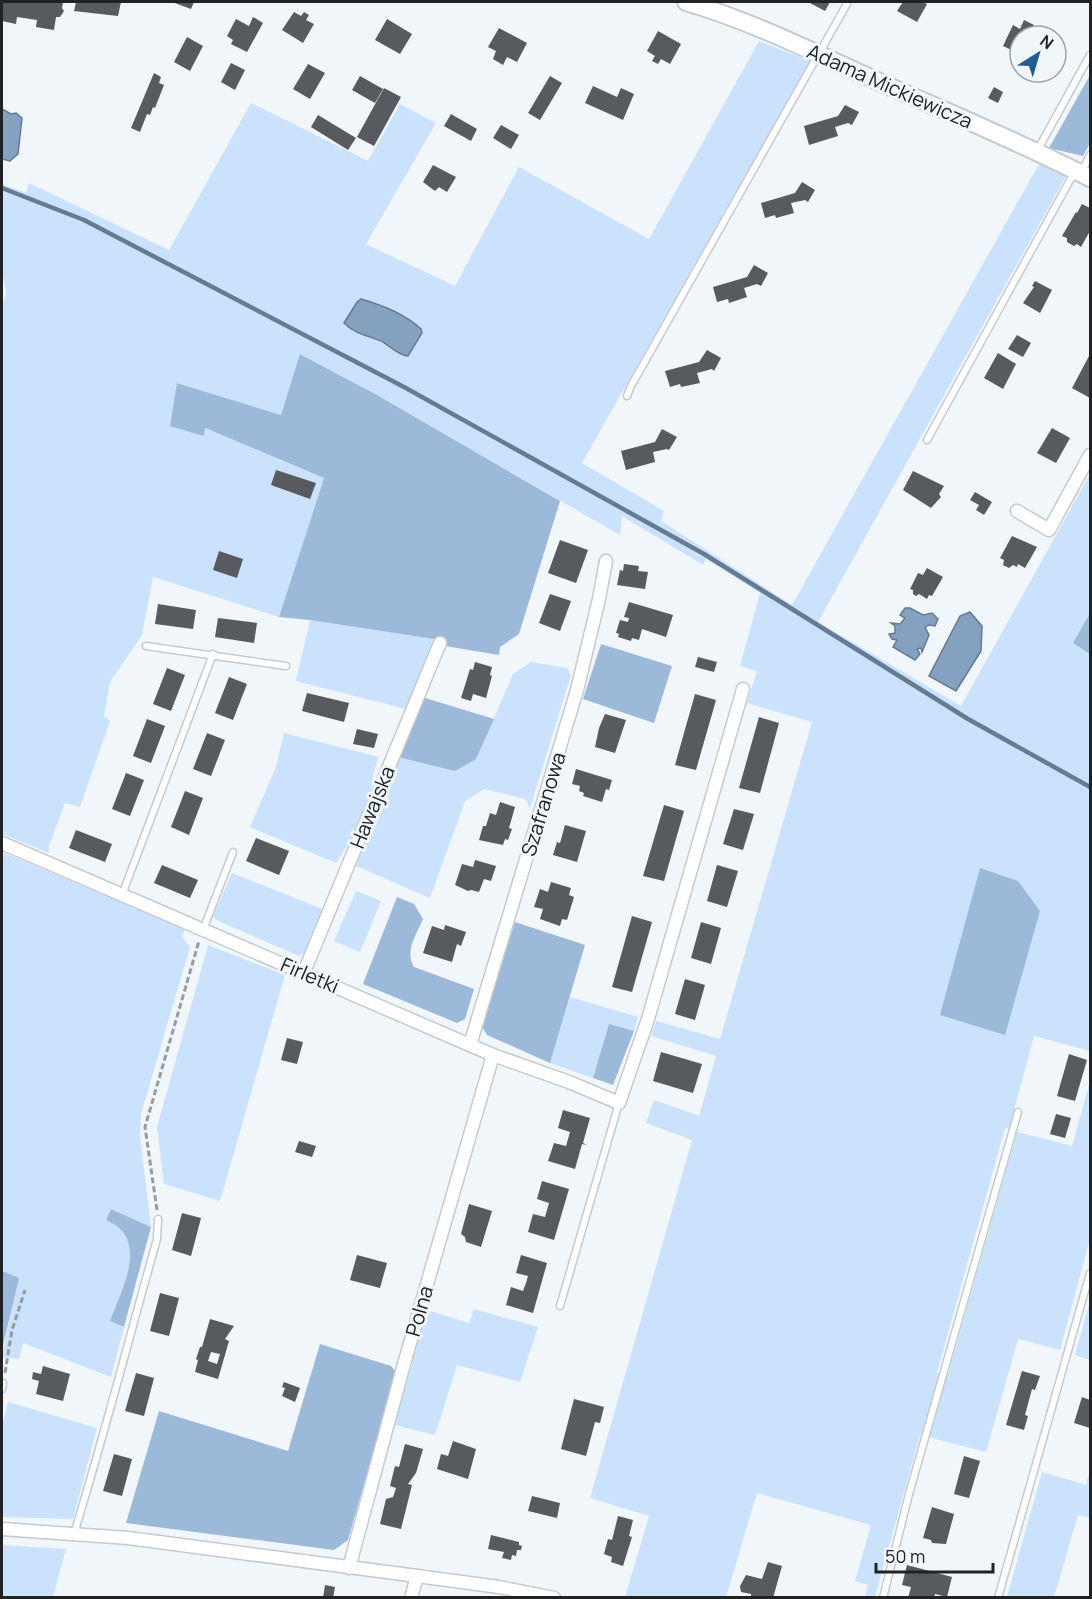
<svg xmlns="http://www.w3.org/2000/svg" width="1092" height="1599" viewBox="0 0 1092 1599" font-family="Manrope,sans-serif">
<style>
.green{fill:#cbe2fd;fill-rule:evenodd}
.forest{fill:#9cb9d9}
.water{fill:#84a1c0;stroke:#667b91;stroke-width:1.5}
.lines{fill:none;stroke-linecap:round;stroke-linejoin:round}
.stream{stroke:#667b91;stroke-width:4.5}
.building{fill:#575a5f;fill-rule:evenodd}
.service-casing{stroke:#c6cacf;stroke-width:9}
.minor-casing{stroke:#c6cacf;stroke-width:15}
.tertiary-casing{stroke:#c6cacf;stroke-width:20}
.path{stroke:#989b9f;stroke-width:3;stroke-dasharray:6 3;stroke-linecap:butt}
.service{stroke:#fff;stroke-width:6}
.minor{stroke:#fff;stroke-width:12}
.tertiary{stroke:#fff;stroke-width:16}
.labels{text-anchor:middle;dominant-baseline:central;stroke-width:6;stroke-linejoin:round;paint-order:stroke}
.street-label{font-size:20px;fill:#212224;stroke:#f1f6fb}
</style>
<rect width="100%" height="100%" fill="#f1f6fb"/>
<g class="green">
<path d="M759 41 810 61 582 463 664 511 661 521 792 605 1039 164 1066 176 818 622 961 706 1090 474V613L1074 643 1090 654V1051L1034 1036 1009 1129 1005 1128 937 1373 948 1375 1017 1132 1072 1146 1090 1081V1239L1060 1350 1018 1339 986 1452 920 1435 875 1597H865L868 1585 855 1581 871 1525 757 1493 726 1597H625L649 1516 590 1498 692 1140 646 1123 654 1100 699 1116 716 1056 651 1036 656 1021 720 1039 812 722 747 703 757 671 740 666 760 593 706 559 703 565 622 516 620 535 377 395 301 354 281 415 178 383 204 436V428L324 478 279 617 153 577 142 635 110 682 104 716 110 721 80 807 65 803 49 846V853L2 834V307L6 292 2 271V184L26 193 29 183 169 250 251 103 368 161 400 104 436 123 366 244 455 286 519 167 649 239ZM378 304 419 327 422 333 408 356 399 354 374 338 358 332Z"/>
<path d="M310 620 434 639 406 709 296 681Z"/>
<path d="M531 662 567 668 571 675 530 808 525 799 484 789 465 801 430 898 356 866 398 757 476 759 513 674Z"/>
<path d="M284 733 379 757C370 779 371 805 360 827 354 839 343 850 336 863L250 827 276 767Z"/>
<path d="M2 852 185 929 182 936 190 947 141 1114 140 1136 151 1227 111 1209 106 1220C111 1223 118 1226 122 1231 142 1254 119 1295 110 1321L124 1327 111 1377 23 1343 19 1359 2 1357 18 1279 2 1271Z"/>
<path d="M232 873 325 910 308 950 299 956 216 920 213 916Z"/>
<path d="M356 891 381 901 360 952 334 941Z"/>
<path d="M208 945 285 975 220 1201 164 1184 157 1127Z"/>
<path d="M570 997 638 1017 634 1031 609 1025 593 1078 550 1063Z"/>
<path d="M1090 1301V1360L1075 1355Z"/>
<path d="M474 1309 538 1327 520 1382 457 1365 435 1435 395 1425 427 1310 469 1323Z"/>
<path d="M8 1402 97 1428 73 1519 2 1517V1426Z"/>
<path d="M1090 1470V1518L1078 1515 1054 1597H1007L1042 1472 1086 1485Z"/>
<path d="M2 1545 66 1549 53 1597 7 1598 2 1596Z"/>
</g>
<g class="forest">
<path d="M1090 75V143L1083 156 1049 148Z"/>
<path d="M300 354 377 395 560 501 519 634 500 647 499 655 445 646 434 639 310 620 279 617 324 478 205 428 204 436 170 426 177 383 281 415Z"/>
<path d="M1090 613V654L1073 643Z"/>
<path d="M601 644 672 666 654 723 583 699Z"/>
<path d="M422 697 494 719 476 759 455 771 398 757Z"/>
<path d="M980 868 1018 881 1040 911 1005 1035 940 1015Z"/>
<path d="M397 897 414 904 423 919C417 934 404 951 414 967L474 989 465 1019 457 1023 363 984Z"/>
<path d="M515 922 585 945 550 1063 487 1035 482 1027Z"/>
<path d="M609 1024 634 1031 613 1085 593 1078Z"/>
<path d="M111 1209 151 1227 124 1327 110 1321C119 1296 142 1254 122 1231 118 1226 111 1223 106 1220Z"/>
<path d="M2 1271 19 1278 2 1350Z"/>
<path d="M320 1344 391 1366 396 1372 348 1540 334 1550 126 1523 159 1411 288 1451Z"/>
</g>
<g class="water">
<path d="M2 109 11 114 16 113 22 118 18 154 10 161 2 159Z"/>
<path d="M361 299C382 305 405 314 421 329L422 333 408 356C398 355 391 347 383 342 370 336 354 334 344 323L357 302Z"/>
<path d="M905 608H910L923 615 932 613 938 619 935 626 929 625 925 627 929 635 922 652 921 648 917 649 920 654 915 660 893 647 897 640 892 639 889 634 895 633V626L891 623 900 624 905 618 900 615Z"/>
<path d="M970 612 982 626 981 651 956 691 929 676 960 616Z"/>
</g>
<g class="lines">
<path class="stream" d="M2 188 84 220 404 387 704 554 968 719 1090 787"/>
</g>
<g class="building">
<path d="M2 2H63L62 8 64 11 60 17H56L54 30 36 27 37 20 17 17 16 24 2 21Z"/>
<path d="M76 2H121L118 16 74 11Z"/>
<path d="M172 2H194L191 9Z"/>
<path d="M808 2H830L825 11Z"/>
<path d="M903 2H922L927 4 917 22 897 11Z"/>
<path d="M294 12 301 16 304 12 309 15 306 20 314 24 303 43 282 30Z"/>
<path d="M253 17 263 23 247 52 231 44 233 40 227 36 236 19 249 26Z"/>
<path d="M387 19 412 34 400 54 375 40Z"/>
<path d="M1024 20 1034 25 1030 33 1036 36H1020V54L1003 46 1013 25 1020 29Z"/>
<path d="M499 28 527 43 517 62 507 57 503 65 493 59 496 51 488 47Z"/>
<path d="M658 31 681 44 670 64 661 59 658 64 652 61 655 56 647 51Z"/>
<path d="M187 37 203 46 190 71 174 62Z"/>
<path d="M231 63 245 70 235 90 221 82Z"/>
<path d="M308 64 325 73 310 99 293 89Z"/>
<path d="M154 73 161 77 159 83 164 85 155 108 153 107 150 115 147 114 140 132 131 128Z"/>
<path d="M360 76 383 89 375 103 352 90Z"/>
<path d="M550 76 562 83 540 120 528 113Z"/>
<path d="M593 86 617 97 621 88 634 94 623 120 585 103Z"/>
<path d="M994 87 1003 92 998 103 988 98Z"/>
<path d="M384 88 401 97 374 146 357 137Z"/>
<path d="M845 105 859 112 852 125 848 123 835 127 838 136 809 145 804 126 838 116Z"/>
<path d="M451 114 477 129 471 141 444 126Z"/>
<path d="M318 115 356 138 348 150 311 127Z"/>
<path d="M501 125 519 135 511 149 493 138Z"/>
<path d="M433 165 456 177 447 192 439 187 435 191 423 182Z"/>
<path d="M802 182 815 190 808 202 805 200 791 203 794 213 776 218 775 215 765 218 761 203 795 193Z"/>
<path d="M1082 204 1090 208V231L1081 247 1077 244 1074 246 1067 242V238L1062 236 1076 212 1077 213Z"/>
<path d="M754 265 768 273 761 286 757 284 744 288 747 297 729 303 728 299 717 302 713 287 747 277Z"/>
<path d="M1035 281 1052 290 1040 313 1023 303 1034 287 1032 286Z"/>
<path d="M1017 335 1031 343 1023 357 1008 349Z"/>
<path d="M707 350 721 358 714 371 712 369 697 373 700 383 681 387 680 384 670 387 665 371 699 362Z"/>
<path d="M998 353 1016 364 1003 389 984 378Z"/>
<path d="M1089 356 1090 357V398L1072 388Z"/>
<path d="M1052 428 1070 438 1056 463 1037 453Z"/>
<path d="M662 429 677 437 669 450 667 449 653 452 655 462 626 470 621 451 655 442Z"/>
<path d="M276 470 316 483 310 499 271 485Z"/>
<path d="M913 471 944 486 939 494 941 497 931 508 903 490Z"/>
<path d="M975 492 992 502 984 515 976 510 979 505 970 500Z"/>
<path d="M1012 536 1037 547 1025 568 1018 564 1017 567 1013 565 1009 568 1003 565 1004 560 1000 558Z"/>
<path d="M560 540 588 550 576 583 548 573Z"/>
<path d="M219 551 243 559 237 578 213 570Z"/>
<path d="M624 564 639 566 638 571 648 572 645 589 617 585 620 570 623 571Z"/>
<path d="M927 568 943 577 932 596 929 595 927 599 919 594 916 596 913 594V590L910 589 918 573 923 575Z"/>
<path d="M550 594 571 601 560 631 539 623Z"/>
<path d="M629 602 673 615 666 637 642 629 639 640 632 638 631 641 618 637 619 634 616 633 620 620 628 622 629 618 624 617Z"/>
<path d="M158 604 196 610 193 629 155 624Z"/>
<path d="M218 618 257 623 254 643 215 637Z"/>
<path d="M698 657 717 662 714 672 695 667Z"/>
<path d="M475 662 492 667 490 675 492 676 486 698 473 694 471 701 461 698 470 669 473 670Z"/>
<path d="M167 668 185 675 171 711 153 704Z"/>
<path d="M229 677 247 684 233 720 215 713Z"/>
<path d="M307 693 349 703 344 722 302 711Z"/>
<path d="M695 694 716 700 696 770 675 765Z"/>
<path d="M605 714 626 720 615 753 595 747 599 728Z"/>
<path d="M759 717 779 723 760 793 739 788Z"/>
<path d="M147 719 165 726 151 763 133 756Z"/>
<path d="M357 729 378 734 374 748 353 744Z"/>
<path d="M207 733 225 740 211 776 193 769Z"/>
<path d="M576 769 612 780 609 790 606 789 602 802 583 796 584 793 579 791 580 786 572 784Z"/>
<path d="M126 773 144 780 130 816 112 809Z"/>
<path d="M185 791 203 798 189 835 171 827Z"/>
<path d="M500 802 515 807 509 828 512 829 508 840 505 839 503 845 479 840 483 826H486L490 813 496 815Z"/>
<path d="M664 805 684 811 664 881 643 876Z"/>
<path d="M734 809 754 814 743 850 723 844Z"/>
<path d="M565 825 586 831 577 862 553 855 557 842 560 843Z"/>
<path d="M76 830 112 844 105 862 69 848Z"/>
<path d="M256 838 289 851 279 875 246 861Z"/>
<path d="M475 860 496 866 491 881 484 879 479 892 471 890 468 891 455 885 462 864 473 867Z"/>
<path d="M162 865 198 880 190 898 154 883Z"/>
<path d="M717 865 738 871 727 907 707 901Z"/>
<path d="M551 882 571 888 569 895 574 897 567 920 562 919 560 926 540 919 543 909 534 907 540 889 548 892Z"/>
<path d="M632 916 652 922 632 992 612 987Z"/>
<path d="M701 922 721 928 711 964 691 958Z"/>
<path d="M445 925 466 932 461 946 457 944 452 962 423 953 432 926 444 930Z"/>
<path d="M685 979 705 985 695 1020 675 1014Z"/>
<path d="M287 1038 303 1042 297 1064 281 1060Z"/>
<path d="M661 1052 702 1064 693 1093 653 1081Z"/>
<path d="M1069 1054 1087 1060 1075 1101 1057 1096Z"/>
<path d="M563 1110 590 1118 583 1143 587 1145 582 1144 575 1169 548 1161 554 1143 566 1146 570 1132 558 1128Z"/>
<path d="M1056 1114 1071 1118 1065 1138 1050 1134Z"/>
<path d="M299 1141 316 1146 312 1157 295 1152Z"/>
<path d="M542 1181 569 1189 554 1240 528 1232 533 1214 545 1217 549 1203 537 1199Z"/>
<path d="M469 1204 492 1211 481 1247 466 1242 465 1237 461 1234Z"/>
<path d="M182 1213 201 1218 191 1256 172 1250Z"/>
<path d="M357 1255 387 1263 380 1288 350 1280Z"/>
<path d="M521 1255 547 1263 533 1313 506 1305 511 1287 523 1291 526 1283 528 1276 516 1273Z"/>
<path d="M160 1293 179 1298 169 1336 150 1331Z"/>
<path d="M210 1319 234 1326 225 1339 229 1341 218 1379 195 1372 198 1360 196 1359 200 1347H202ZM211 1352 220 1354 217 1364 208 1361Z"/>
<path d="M43 1366 70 1374 63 1401 36 1394 39 1381 32 1379 33 1372 41 1374Z"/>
<path d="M1022 1371 1040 1376 1035 1390 1032 1389 1025 1415 1028 1416 1024 1430 1006 1425Z"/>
<path d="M136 1373 154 1378 144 1416 125 1411Z"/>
<path d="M284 1382 300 1388 295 1402 282 1396 285 1388 282 1387Z"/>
<path d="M1082 1397 1090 1400V1428L1074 1423Z"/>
<path d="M574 1399 604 1407 600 1423 595 1422 586 1456 561 1449Z"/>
<path d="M453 1441 476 1449 468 1479 437 1469 441 1454 448 1456Z"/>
<path d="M405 1444 423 1449 416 1473 408 1484 412 1485 401 1529 380 1524 386 1499 393 1497 396 1488 390 1486 395 1466 399 1467Z"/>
<path d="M114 1454 132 1459 122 1496 103 1491Z"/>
<path d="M964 1456 980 1461 969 1498 954 1494Z"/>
<path d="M532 1496 560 1503 557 1518 528 1511Z"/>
<path d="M932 1507 954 1514 946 1544 932 1543 931 1540 923 1538Z"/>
<path d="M618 1516 633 1520 629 1536 632 1537 623 1566 611 1562 612 1557 604 1554 608 1539 612 1540Z"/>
<path d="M491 1535 519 1542V1545L522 1546 521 1550H517L516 1556 512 1555 511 1560 502 1558 504 1552 488 1549Z"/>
<path d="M768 1562 782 1566 773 1598H754L751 1597V1594L741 1592 740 1586 746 1575 762 1579Z"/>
<path d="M907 1565 952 1577 947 1597 935 1594 934 1598H908L911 1587 902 1585Z"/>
<path d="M325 1585 335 1587 333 1598H323Z"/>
</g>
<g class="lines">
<defs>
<g id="service">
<path d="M1037 151 1090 55"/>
<path d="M1081 173 1090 155"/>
<path d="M627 396 631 386 848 2"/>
<path d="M927 440 1074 173"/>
<path d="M146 646 286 666"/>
<path d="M122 895 213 654"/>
<path d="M203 930 233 852"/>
<path d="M560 1306 619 1103"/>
<path d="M2 1389 3 1383"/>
<path d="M74 1534C104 1436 129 1338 157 1239L158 1219"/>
<path d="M883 1598 909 1494 1018 1112"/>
<path d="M998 1598 1090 1273"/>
</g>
<g id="minor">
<path d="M1017 511 1049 530 1090 455"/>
<path d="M2 843 493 1055 569 1082 619 1103 648 1019 743 689"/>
<path d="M304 972 440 643"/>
<path d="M470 1045 577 690 599 599 606 561"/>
<path d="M2 1529 128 1538 417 1576 499 1587 554 1598"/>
<path d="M349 1568 404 1364 493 1055"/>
<path d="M411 1598 417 1576"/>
</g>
<path id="tertiary" d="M686 2C751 21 813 52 875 80 947 112 1020 142 1090 178"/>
</defs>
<use href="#service" class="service-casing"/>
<use href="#minor" class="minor-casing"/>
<use href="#tertiary" class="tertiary-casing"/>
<g class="path">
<path d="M157 1210 145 1127 199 941"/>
<path d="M5 1373 12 1330 25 1290"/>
</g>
<use href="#service" class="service"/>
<use href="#minor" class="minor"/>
<use href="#tertiary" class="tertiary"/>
</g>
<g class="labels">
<g class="street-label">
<text transform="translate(890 86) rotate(24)">Adama Mickiewicza</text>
<text transform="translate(543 804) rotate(-73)">Szafranowa</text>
<text transform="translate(372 807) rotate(-68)">Hawajska</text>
<text transform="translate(310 975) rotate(23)">Firletki</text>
<text transform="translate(419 1311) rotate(-74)">Polna</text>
</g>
</g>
<rect width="1092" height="1599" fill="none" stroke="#212224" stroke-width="6"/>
<g transform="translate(1038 54) rotate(37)"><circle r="28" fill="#f1f6fb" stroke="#9ea1a5" stroke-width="1.5"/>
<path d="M0-4.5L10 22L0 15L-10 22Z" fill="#245c94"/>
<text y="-9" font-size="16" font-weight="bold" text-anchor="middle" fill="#212224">N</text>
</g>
<path d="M876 1563v9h117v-9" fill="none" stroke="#212224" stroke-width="3"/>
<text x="885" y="1563" font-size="18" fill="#212224" stroke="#f1f6fb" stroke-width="4.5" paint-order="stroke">50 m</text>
</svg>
